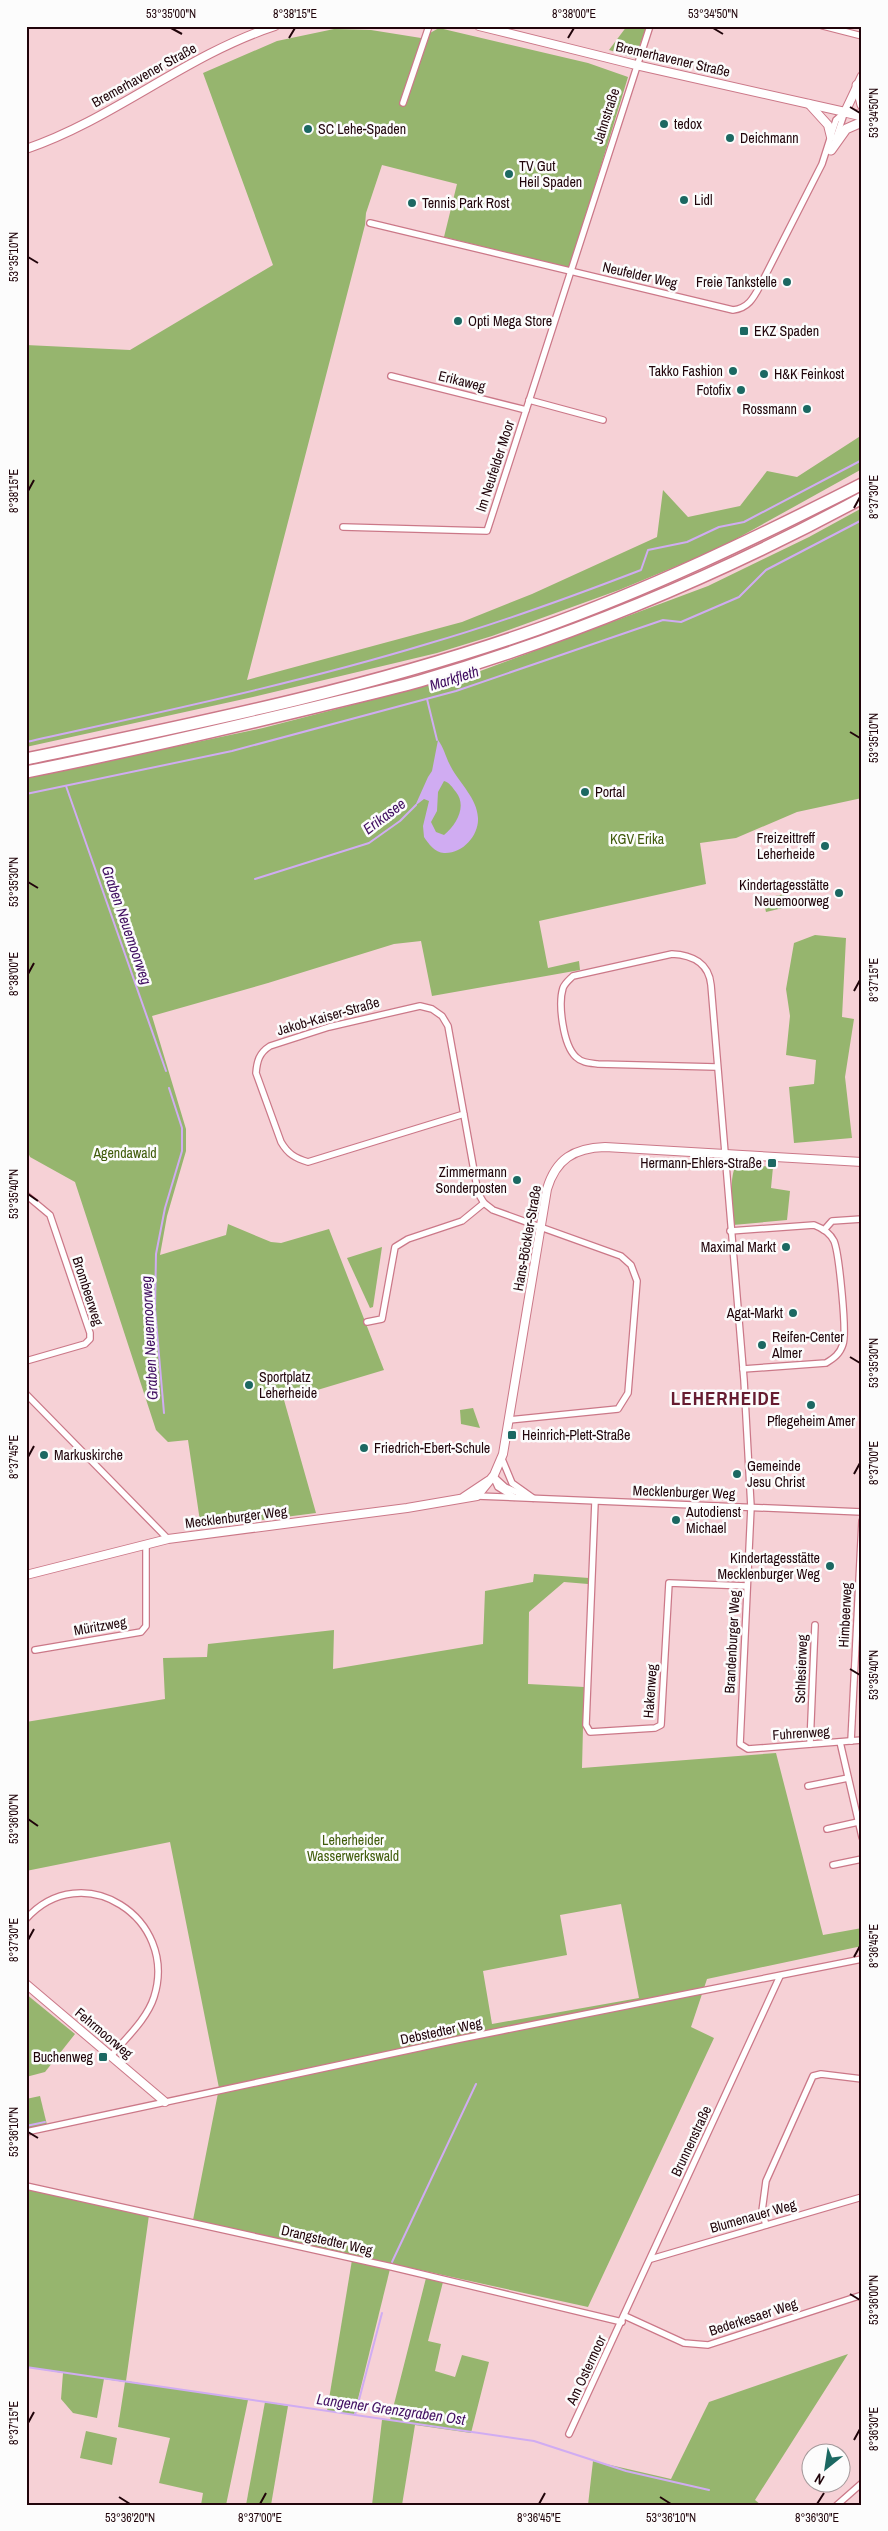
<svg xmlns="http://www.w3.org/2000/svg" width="888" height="2531" viewBox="0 0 888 2531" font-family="'Archivo Narrow',sans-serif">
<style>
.green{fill:#96b56e;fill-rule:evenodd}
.water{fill:#d0acf2;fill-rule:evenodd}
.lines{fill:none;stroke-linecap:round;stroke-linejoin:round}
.stream{stroke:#d0acf2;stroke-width:2}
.minor-casing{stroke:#cb7888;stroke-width:8}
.tertiary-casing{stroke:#cb7888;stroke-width:10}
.secondary-casing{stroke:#cb7888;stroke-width:11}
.motorway-casing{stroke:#cb7888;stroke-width:14}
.minor{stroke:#fff;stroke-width:5.5}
.tertiary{stroke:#fff;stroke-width:8}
.secondary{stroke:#fff;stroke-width:9}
.motorway{stroke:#fff;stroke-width:11}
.ticks{fill:none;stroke:#20040a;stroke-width:2}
.poi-dot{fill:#1c6862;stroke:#fcfcfc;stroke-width:2}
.labels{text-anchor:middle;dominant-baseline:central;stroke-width:5;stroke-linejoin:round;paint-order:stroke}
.street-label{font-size:14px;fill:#20040a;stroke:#fcfcfc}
.poi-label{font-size:14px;fill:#20040a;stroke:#fcfcfc;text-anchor:start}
.park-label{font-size:14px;fill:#405c0b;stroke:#fcfcfc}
.water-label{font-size:15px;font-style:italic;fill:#410f61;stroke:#fcfcfc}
.district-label{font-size:19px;font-weight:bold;letter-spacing:1px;fill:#661c30;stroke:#fcfcfc}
.neatline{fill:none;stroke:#20040a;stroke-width:2}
.ticks-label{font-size:12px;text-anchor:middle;fill:#20040a}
</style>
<rect width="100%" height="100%" fill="#f6d1d6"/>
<g class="green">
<path d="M627 26H647L635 58 609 50Z"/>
<path d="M439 28 588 63 628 77 570 268 444 237 457 184 382 165 366 213 365 225 247 680 462 622 532 594 657 537 663 490 688 517 740 506 767 471 797 477 862 435V469L718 549 619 590 492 636 437 653 253 697 26 747V345L130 350 273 265 203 73 277 41 334 29 371 30 421 38Z"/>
<path d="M862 508V798L797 812 736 838 700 843 706 884 539 921 548 968 579 961 580 970 432 996 421 941 394 944 268 983 152 1016 186 1129V1151L167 1216 160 1255 226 1235 228 1224 271 1242 281 1243 329 1229 384 1370 284 1400 316 1513 201 1528 188 1440 168 1442 156 1430 75 1182 30 1157 26 1148V778L263 728 475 673 708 586 809 537Z"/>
<path d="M784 894 787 907 766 912 763 899Z"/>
<path d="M815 935 846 938 842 1017 854 1019 845 1077 852 1138 794 1143 789 1087 814 1084 816 1060 786 1055 790 1016 786 989 794 943Z"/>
<path d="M737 1164 773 1167 771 1188 790 1191 787 1220 733 1225C733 1211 728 1175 737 1164Z"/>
<path d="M382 1247 373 1307 370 1308 347 1258Z"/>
<path d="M473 1408 480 1428 461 1424 460 1410Z"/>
<path d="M534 1574 589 1578 588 1584 564 1582 529 1612 528 1684 584 1687 582 1768 776 1753 823 1935 862 1928V1946L707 1979 691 2027 714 2038 588 2307 193 2220 219 2088 170 1842 26 1871V1722L165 1699 163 1658 207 1657 208 1644 334 1630 333 1669 483 1644 485 1591 533 1582ZM621 1904 639 1998 492 2024 483 1971 567 1955 560 1915Z"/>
<path d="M26 1994 75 2034 45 2072 26 2077Z"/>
<path d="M40 2096 47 2125 26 2130V2099Z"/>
<path d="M26 2188 149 2215 126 2381 248 2400 226 2505H201L203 2493 159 2483 170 2438 118 2427 125 2382 104 2379 97 2418 73 2413 61 2399 63 2373 26 2367Z"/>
<path d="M352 2260 390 2269 354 2415 327 2411Z"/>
<path d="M426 2278 443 2282 428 2341 441 2344 435 2371 455 2377 462 2355 489 2362 471 2433 415 2425 402 2505H372L382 2420H390Z"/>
<path d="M848 2354 755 2500 761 2505H588L593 2461 671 2479 709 2402Z"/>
<path d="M265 2402 288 2406 271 2505H246Z"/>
<path d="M86 2431 117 2438 112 2465 80 2458Z"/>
</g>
<path class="water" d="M438 740C444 748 446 758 451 767 460 784 477 798 478 818 479 835 463 854 444 853 435 853 428 843 424 837L423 826 429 801 424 799 415 806 428 777 432 771ZM444 781C450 783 452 787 456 792 467 806 457 824 444 835L436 832 431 822 437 811 438 792Z"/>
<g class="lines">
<g class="stream">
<path d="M427 699 437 740"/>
<path d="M26 742C160 712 295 684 427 644 500 623 571 597 641 570L648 550 687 542 719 527 744 522 862 460"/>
<path d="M66 786 166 1071"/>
<path d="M26 794 232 751 456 691 663 620 681 622 739 597 766 570 862 520"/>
<path d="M255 879 369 843 400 821 416 805"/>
<path d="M164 1413 155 1309 156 1254 165 1208 182 1151V1128L169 1088"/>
<path d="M26 2126 45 2122"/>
<path d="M392 2262 476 2084"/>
<path d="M26 2367 534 2441 626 2471 709 2490"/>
<path d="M355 2415 382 2313"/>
</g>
<defs>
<g id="minor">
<path d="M823 26 862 36"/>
<path d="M403 103 429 26"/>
<path d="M836 138 844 114"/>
<path d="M370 223 733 310C749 308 754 297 761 284L822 164 836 120 845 112"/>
<path d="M391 376 526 410"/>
<path d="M529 400 603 420"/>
<path d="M343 527 487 531 650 26"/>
<path d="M716 1067 598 1064C590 1063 582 1063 576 1057 563 1045 558 1004 563 988 565 983 569 980 573 976L672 954C692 955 709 963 711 985L744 1380 751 1507 740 1744 748 1749 862 1740"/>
<path d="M464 1114 308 1162C295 1158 288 1154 281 1142L256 1073C257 1061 259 1053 270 1046L329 1027 420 1006 432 1009 442 1016 448 1026 478 1193 484 1203 493 1210 621 1256 631 1265 637 1281 628 1393 618 1409 509 1420"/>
<path d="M26 1195 50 1215 90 1333V1339L85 1344 26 1361"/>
<path d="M824 1230 832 1221 862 1219"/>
<path d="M730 1231 814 1225C822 1228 830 1233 834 1241 839 1253 847 1332 843 1344 840 1354 834 1358 826 1363L743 1369"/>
<path d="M367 1322 382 1319 395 1247 408 1239 462 1221 484 1203"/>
<path d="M26 1394 168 1539"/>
<path d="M502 1459 512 1483 533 1498"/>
<path d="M493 1476 505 1487 523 1495"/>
<path d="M493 1476 498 1487 514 1497"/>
<path d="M477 1496 862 1512"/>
<path d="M595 1502 586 1725 590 1732 655 1728 661 1725 669 1583 747 1586"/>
<path d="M35 1650 141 1632 146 1626V1545"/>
<path d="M851 1741 862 1521"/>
<path d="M840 1742 862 1837"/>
<path d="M810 1744 815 1625"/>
<path d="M808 1786 848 1778"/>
<path d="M827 1829 858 1822"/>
<path d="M833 1865 862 1859"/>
<path d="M26 1919C82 1856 179 1918 154 1997 147 2019 126 2038 111 2056"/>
<path d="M26 2132 460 2039 862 1959"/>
<path d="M26 2186 392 2267 622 2322"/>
<path d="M766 2225 762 2211 766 2181 813 2076 821 2074 862 2079"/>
<path d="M651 2259 862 2197"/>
<path d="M625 2316 684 2343 708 2345 862 2295"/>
<path d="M569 2434 780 1976"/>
<path d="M837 2505 862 2483"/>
</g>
<g id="tertiary">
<path d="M479 26 636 65 845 112 862 76"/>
<path d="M809 104 828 125 831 137"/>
<path d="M26 149C114 119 186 55 275 26"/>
<path d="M464 1497 488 1481"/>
<path d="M26 1575 168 1539 407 1508 477 1496 494 1475 503 1454 547 1189C556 1159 574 1148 605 1147L862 1162"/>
<path d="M26 1984 165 2102"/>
</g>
<g id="secondary">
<path d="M857 85 862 105"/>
<path d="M845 112 862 116"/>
<path d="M831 150 846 129 862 122"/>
</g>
<g id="motorway">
<path d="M26 759C198 723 372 688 538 629 650 589 756 538 862 484"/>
<path d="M26 772C122 753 217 731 312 708 348 699 384 691 420 681 573 636 722 574 862 498"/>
</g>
</defs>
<use href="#minor" class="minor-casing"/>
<use href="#tertiary" class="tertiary-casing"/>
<use href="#secondary" class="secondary-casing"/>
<use href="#motorway" class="motorway-casing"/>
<use href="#minor" class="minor"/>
<use href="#tertiary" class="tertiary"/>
<use href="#secondary" class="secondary"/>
<use href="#motorway" class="motorway"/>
</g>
<path class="ticks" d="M171 28 182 34M713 28 723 34M289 38 295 28M568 38 574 28M850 107 860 113M28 257 38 263M28 491 34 480M854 508 860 497M850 732 860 738M28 882 38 888M28 974 34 963M854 991 860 980M28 1194 38 1201M850 1357 860 1363M28 1457 34 1446M854 1474 860 1463M850 1669 860 1675M28 1819 38 1826M28 1940 34 1929M854 1957 860 1946M28 2132 38 2138M850 2294 860 2300M28 2423 34 2412M854 2440 860 2429M119 2497 130 2504M660 2497 671 2504M260 2504 266 2493M539 2504 545 2493M817 2504 824 2493"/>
<g class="poi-dot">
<circle cx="664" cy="124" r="5"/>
<circle cx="308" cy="129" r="5"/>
<circle cx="730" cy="138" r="5"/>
<circle cx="509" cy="174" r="5"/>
<circle cx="684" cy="200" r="5"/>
<circle cx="412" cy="203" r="5"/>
<circle cx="787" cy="282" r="5"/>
<circle cx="458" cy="321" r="5"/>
<rect x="739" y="326" width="10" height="10" rx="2.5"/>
<circle cx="733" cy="371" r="5"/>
<circle cx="764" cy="374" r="5"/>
<circle cx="741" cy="390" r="5"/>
<circle cx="807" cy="409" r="5"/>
<circle cx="585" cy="792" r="5"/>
<circle cx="825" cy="846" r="5"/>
<circle cx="839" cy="893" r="5"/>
<rect x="767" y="1158" width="10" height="10" rx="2.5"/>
<circle cx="517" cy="1180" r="5"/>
<circle cx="786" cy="1247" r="5"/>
<circle cx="793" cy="1313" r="5"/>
<circle cx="762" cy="1345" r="5"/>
<circle cx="249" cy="1385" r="5"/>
<circle cx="811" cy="1405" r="5"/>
<rect x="507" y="1430" width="10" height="10" rx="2.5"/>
<circle cx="364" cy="1448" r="5"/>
<circle cx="44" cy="1455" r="5"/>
<circle cx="737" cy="1474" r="5"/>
<circle cx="676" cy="1520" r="5"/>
<circle cx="830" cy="1566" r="5"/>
<rect x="98" y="2052" width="10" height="10" rx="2.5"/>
</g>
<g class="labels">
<g class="street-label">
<text transform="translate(673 59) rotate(13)">Bremerhavener Straße</text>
<text transform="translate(144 75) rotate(-29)">Bremerhavener Straße</text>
<text transform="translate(606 116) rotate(-72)">Jahnstraße</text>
<text transform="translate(640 275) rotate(13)">Neufelder Weg</text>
<text transform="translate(462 381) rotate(14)">Erikaweg</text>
<text transform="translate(495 466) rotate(-72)">Im Neufelder Moor</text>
<text transform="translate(328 1016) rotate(-16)">Jakob-Kaiser-Straße</text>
<text transform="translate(527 1238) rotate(-80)">Hans-Böckler-Straße</text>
<text transform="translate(88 1291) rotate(72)">Brombeerweg</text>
<text transform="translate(684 1492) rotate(2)">Mecklenburger Weg</text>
<text transform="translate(236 1517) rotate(-7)">Mecklenburger Weg</text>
<text transform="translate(845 1615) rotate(-87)">Himbeerweg</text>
<text transform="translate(100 1626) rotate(-10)">Müritzweg</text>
<text transform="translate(732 1642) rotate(-87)">Brandenburger Weg</text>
<text transform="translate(801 1669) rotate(-88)">Schlesierweg</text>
<text transform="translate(650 1691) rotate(-86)">Hakenweg</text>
<text transform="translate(801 1733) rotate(-4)">Fuhrenweg</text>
<text transform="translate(441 2031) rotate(-12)">Debstedter Weg</text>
<text transform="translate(104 2033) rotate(40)">Fehrmoorweg</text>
<text transform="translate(691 2141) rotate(-65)">Brunnenstraße</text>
<text transform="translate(753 2216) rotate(-16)">Blumenauer Weg</text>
<text transform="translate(327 2240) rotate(13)">Drangstedter Weg</text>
<text transform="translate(753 2317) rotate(-18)">Bederkesaer Weg</text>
<text transform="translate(586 2370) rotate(-65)">Am Ostermoor</text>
</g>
<g class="poi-label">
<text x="674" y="124">tedox</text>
<text x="318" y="129">SC Lehe-Spaden</text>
<text x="740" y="138">Deichmann</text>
<text x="519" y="166">TV Gut<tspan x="519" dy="16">Heil Spaden</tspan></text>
<text x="694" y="200">Lidl</text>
<text x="422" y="203">Tennis Park Rost</text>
<text x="777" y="282" text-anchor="end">Freie Tankstelle</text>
<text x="468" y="321">Opti Mega Store</text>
<text x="754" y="331">EKZ Spaden</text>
<text x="723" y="371" text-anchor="end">Takko Fashion</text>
<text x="774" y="374">H&amp;K Feinkost</text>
<text x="731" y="390" text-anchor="end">Fotofix</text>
<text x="797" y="409" text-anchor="end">Rossmann</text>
<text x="595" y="792">Portal</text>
<text x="815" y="838" text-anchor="end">Freizeittreff<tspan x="815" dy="16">Leherheide</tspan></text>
<text x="829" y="885" text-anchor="end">Kindertagesstätte<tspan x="829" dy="16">Neuemoorweg</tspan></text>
<text x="762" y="1163" text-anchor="end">Hermann-Ehlers-Straße</text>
<text x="507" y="1172" text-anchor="end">Zimmermann<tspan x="507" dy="16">Sonderposten</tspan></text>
<text x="776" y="1247" text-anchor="end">Maximal Markt</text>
<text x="783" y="1313" text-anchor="end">Agat-Markt</text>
<text x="772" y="1337">Reifen-Center<tspan x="772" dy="16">Almer</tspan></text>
<text x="259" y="1377">Sportplatz<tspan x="259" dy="16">Leherheide</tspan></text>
<text x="811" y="1421" text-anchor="middle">Pflegeheim Amer</text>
<text x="522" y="1435">Heinrich-Plett-Straße</text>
<text x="374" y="1448">Friedrich-Ebert-Schule</text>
<text x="54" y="1455">Markuskirche</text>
<text x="747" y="1466">Gemeinde<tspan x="747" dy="16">Jesu Christ</tspan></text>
<text x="686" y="1512">Autodienst<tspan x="686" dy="16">Michael</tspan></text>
<text x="820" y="1558" text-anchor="end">Kindertagesstätte<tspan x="820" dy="16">Mecklenburger Weg</tspan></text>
<text x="93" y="2057" text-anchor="end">Buchenweg</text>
</g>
<g class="park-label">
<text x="637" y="839">KGV Erika</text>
<text x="125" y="1153">Agendawald</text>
<text x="353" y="1840">Leherheider<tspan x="353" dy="16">Wasserwerkswald</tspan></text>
</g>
<g class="water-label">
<text transform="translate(454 678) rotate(-17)">Markfleth</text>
<text transform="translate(384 816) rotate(-37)">Erikasee</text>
<text transform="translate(127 925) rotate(71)">Graben Neuemoorweg</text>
<text transform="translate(149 1338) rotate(-93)">Graben Neuemoorweg</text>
<text transform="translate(391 2409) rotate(8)">Langener Grenzgraben Ost</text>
</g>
<g class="district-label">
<text x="726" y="1398">LEHERHEIDE</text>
</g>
</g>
<rect width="888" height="2531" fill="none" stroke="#fcfcfc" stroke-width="55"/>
<g transform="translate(826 2468) rotate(210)"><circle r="24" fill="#fcfcfc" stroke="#a4999b"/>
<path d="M0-4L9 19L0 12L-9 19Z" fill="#1c6862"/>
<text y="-8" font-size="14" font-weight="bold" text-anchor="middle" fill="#20040a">N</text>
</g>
<rect x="28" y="28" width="832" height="2476" class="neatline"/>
<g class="ticks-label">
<text x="171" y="18">53°35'00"N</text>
<text x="295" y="18">8°38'15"E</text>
<text x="574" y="18">8°38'00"E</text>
<text x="713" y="18">53°34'50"N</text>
<text transform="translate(874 113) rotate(-90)" y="4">53°34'50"N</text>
<text transform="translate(14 257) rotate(-90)" y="4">53°35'10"N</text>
<text transform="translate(14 491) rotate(-90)" y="4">8°38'15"E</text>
<text transform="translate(874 497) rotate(-90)" y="4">8°37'30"E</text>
<text transform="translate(874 738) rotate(-90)" y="4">53°35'10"N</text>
<text transform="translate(14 882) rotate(-90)" y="4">53°35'30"N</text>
<text transform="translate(14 974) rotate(-90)" y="4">8°38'00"E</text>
<text transform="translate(874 980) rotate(-90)" y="4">8°37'15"E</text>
<text transform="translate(14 1194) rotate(-90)" y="4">53°35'40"N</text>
<text transform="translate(874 1363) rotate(-90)" y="4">53°35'30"N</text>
<text transform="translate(14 1457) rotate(-90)" y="4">8°37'45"E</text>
<text transform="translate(874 1463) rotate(-90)" y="4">8°37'00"E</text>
<text transform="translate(874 1675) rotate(-90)" y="4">53°35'40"N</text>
<text transform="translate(14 1819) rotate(-90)" y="4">53°36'00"N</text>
<text transform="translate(14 1940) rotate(-90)" y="4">8°37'30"E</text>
<text transform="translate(874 1946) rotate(-90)" y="4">8°36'45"E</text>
<text transform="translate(14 2132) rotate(-90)" y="4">53°36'10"N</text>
<text transform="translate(874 2300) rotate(-90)" y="4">53°36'00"N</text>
<text transform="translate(14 2423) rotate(-90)" y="4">8°37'15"E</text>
<text transform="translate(874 2429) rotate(-90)" y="4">8°36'30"E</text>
<text x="130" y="2522">53°36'20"N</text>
<text x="260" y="2522">8°37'00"E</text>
<text x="539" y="2522">8°36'45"E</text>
<text x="671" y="2522">53°36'10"N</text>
<text x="817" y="2522">8°36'30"E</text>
</g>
</svg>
